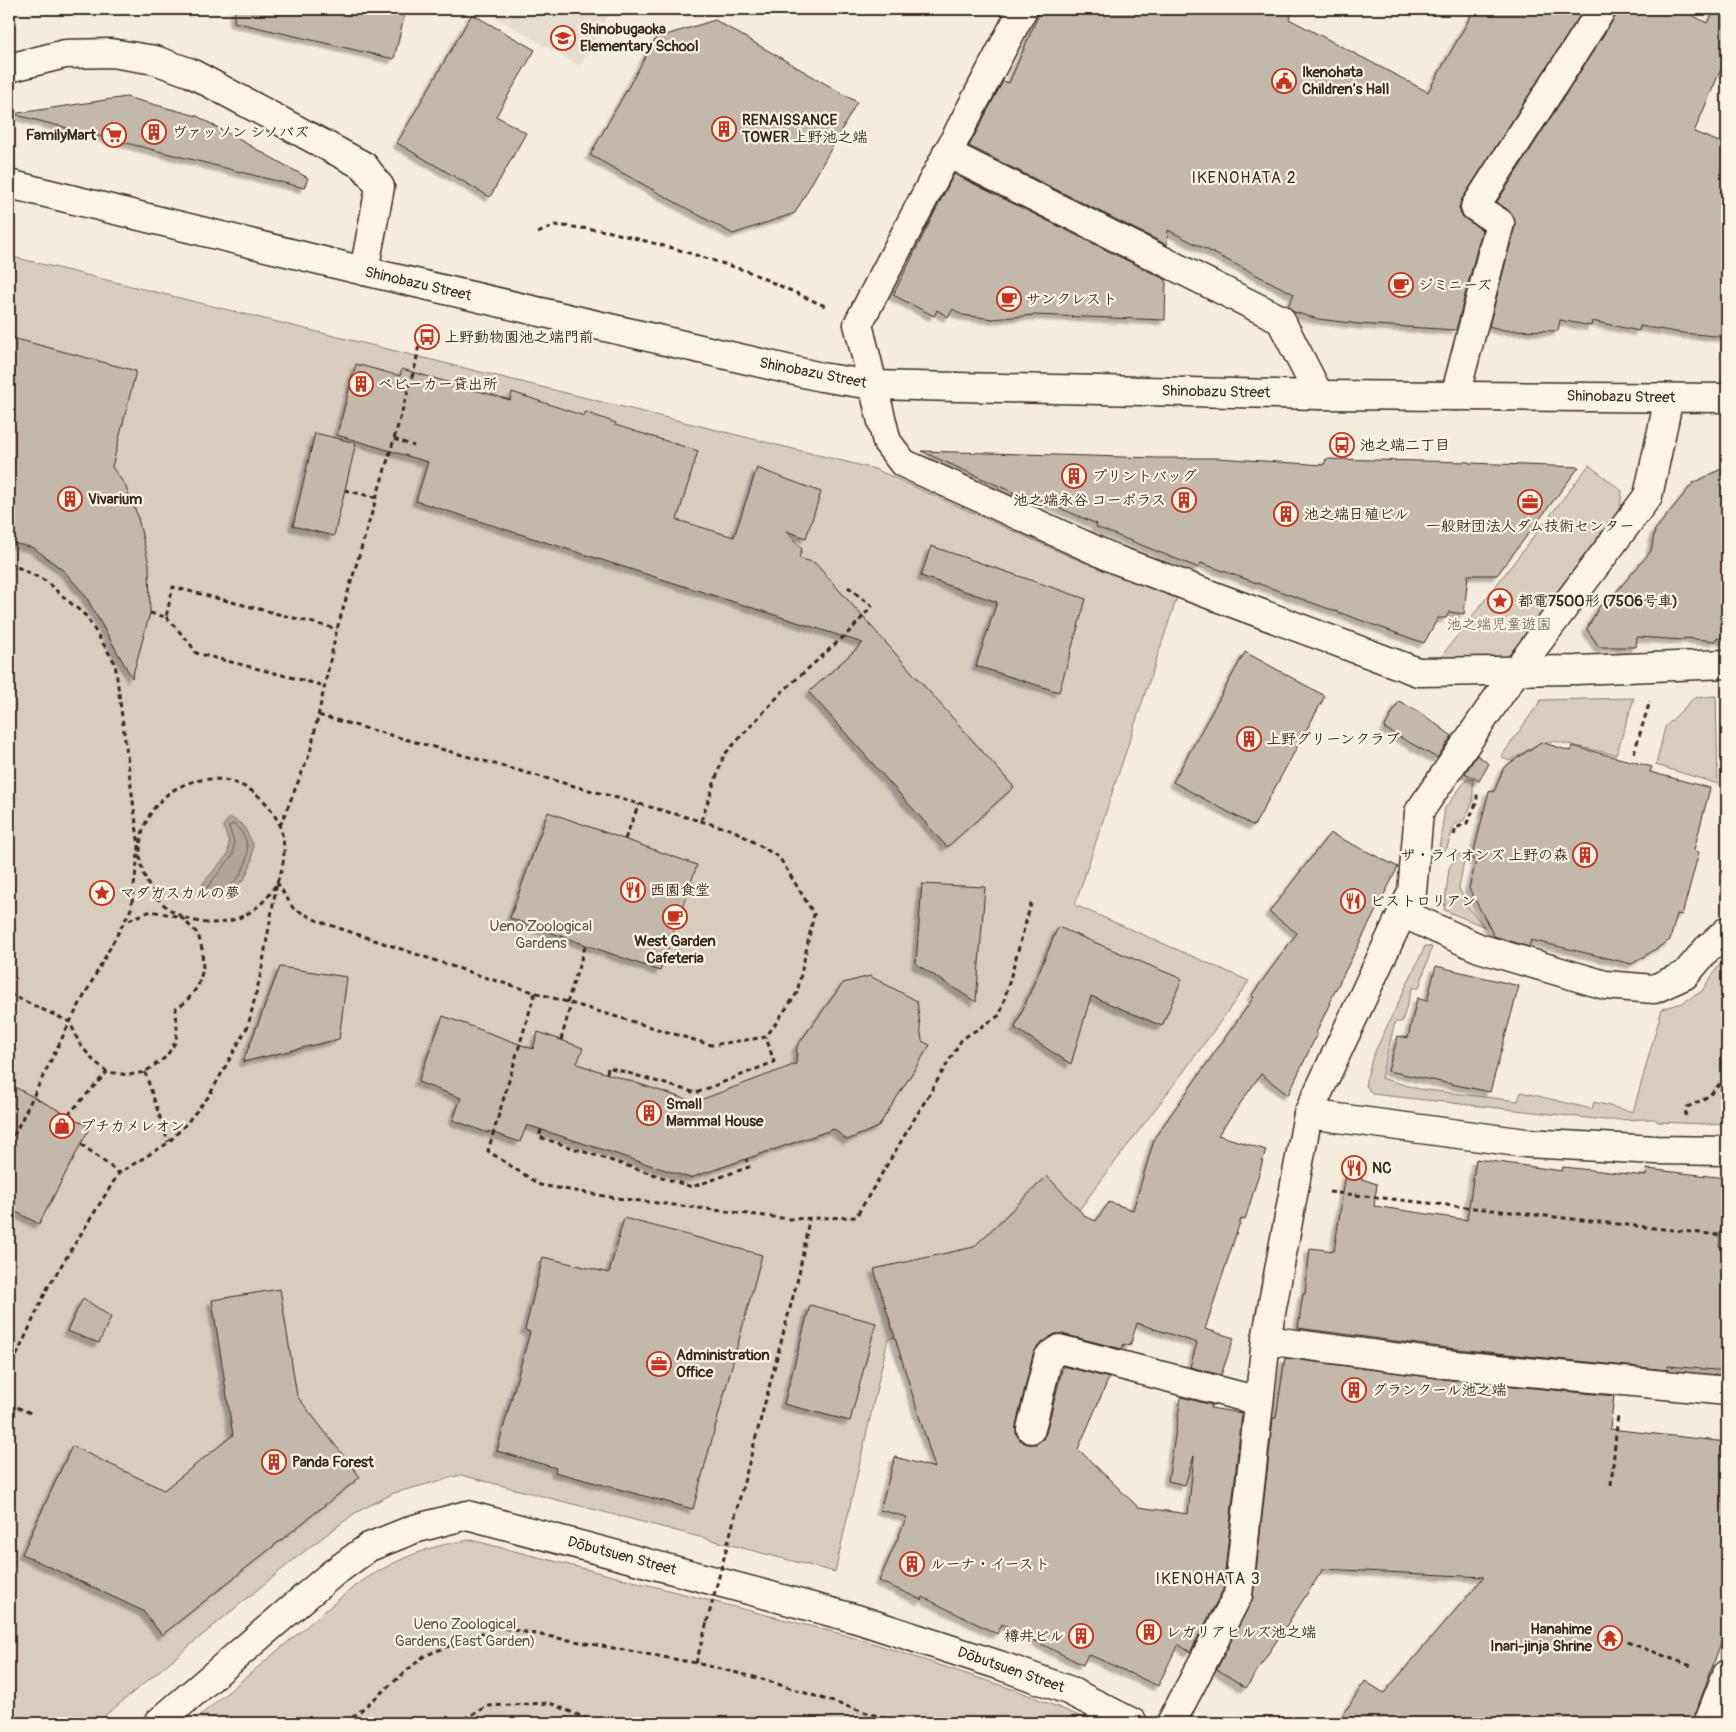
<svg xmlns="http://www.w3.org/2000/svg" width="1736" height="1732" viewBox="0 0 1736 1732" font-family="Pangolin,'Klee One',sans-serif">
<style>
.built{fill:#e5ddce}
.green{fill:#d6cdbd;stroke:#887c6e}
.water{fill:#b0a596;stroke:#817466}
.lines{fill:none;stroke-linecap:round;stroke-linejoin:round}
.shore{stroke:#6a5b4e;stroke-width:1}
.building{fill:#c3b9aa;stroke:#3b2a1e;filter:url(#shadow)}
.minor-casing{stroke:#3b2a1e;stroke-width:31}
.major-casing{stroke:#3b2a1e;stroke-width:31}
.path{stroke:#3b2a1e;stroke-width:3;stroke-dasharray:5 4;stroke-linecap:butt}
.minor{stroke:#fcf5e5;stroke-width:28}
.major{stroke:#fcf5e5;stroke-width:28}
.path-bridge{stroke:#3b2a1e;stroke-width:3;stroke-dasharray:5 4;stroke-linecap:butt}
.labels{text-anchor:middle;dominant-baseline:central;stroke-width:4.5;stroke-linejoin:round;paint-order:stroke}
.poi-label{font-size:15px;font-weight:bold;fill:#3b2a1e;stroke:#fcf5e5;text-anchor:start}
.street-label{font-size:15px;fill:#3b2a1e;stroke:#fcf5e5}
.park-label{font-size:15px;fill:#625346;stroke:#fcf5e5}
.neighbourhood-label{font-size:16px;letter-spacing:1px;fill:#3b2a1e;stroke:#fcf5e5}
</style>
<defs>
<filter id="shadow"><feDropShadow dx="-4.5" dy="4.5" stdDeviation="1" flood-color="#0004"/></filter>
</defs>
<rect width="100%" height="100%" fill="#f4eddd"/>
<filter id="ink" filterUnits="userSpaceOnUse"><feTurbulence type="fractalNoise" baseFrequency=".02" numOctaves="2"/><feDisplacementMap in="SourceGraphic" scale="10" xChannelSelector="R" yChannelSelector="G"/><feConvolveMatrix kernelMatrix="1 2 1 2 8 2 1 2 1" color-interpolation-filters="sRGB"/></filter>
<g filter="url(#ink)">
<path class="built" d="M481 9H612L580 66Z"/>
<g class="green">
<path d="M9 256 875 469 1071 557 1177 597 1075 905 1249 981C1171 1094 1082 1199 1006 1313L888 1339 835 1572 461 1475 394 1493 355 1513 297 1557 96 1723H9Z"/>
<path d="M1589 465 1622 491 1620 509 1509 656 1451 660 1440 658Z"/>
<path d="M1716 696 1718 784 1656 765 1665 727 1694 698Z"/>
<path d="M1634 698 1616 755 1554 741 1538 744 1509 761 1501 757 1541 700Z"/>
<path d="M1467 779H1473V802L1464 820 1454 825 1447 848 1438 855 1445 808Z"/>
<path d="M1459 854 1465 855 1459 888 1467 906 1485 927 1444 910 1449 868Z"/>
<path d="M1425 946 1432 947 1419 988H1412L1402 1022H1395L1381 1078 1419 1089 1518 1101 1521 1092 1592 1109 1594 1102 1633 1112 1662 1009 1682 1003 1701 992 1727 954V1125L1658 1122 1655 1119 1605 1120 1372 1094 1365 1084 1373 1056Z"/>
<path d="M471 1540 857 1638 1021 1692 1096 1723H191L356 1585C393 1561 427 1545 471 1540Z"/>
</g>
<path class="water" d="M230 817 243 825 253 844 252 861 244 880 230 892 217 897 199 896 203 883 228 854 229 842 223 826Z"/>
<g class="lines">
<path class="shore" d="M233 824C263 843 242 895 208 891L207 889 208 886 233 855 234 842 229 827Z"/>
</g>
<g class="building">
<path d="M235 9H406L394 59 234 22Z"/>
<path d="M1041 9H1295L1289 19 1428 92 1475 9H1584L1462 199 1459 207 1461 215 1467 220 1482 230 1456 330 1359 324 1318 319 1294 312 1288 306 1294 294 1168 230 1167 245 969 146 1003 81 1009 83Z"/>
<path d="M1617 9H1680L1707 23 1717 9H1727V55L1694 132 1727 145V337L1682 333 1640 326 1639 331 1592 321 1591 326 1560 320 1558 331 1503 330 1489 326 1515 226 1514 217 1508 210 1497 202 1615 17Z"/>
<path d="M472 14 535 50 496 116 526 133 490 197 397 143Z"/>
<path d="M715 20 857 102 795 213 733 234 590 155 656 38Z"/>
<path d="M126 97 197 116 308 178 304 188 12 114Z"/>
<path d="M954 174 1166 280 1165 320 1033 315 993 319 962 315 953 309 948 317 937 310 934 316 893 295Z"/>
<path d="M9 337 136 371 112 467 125 485 137 514 149 564 150 613 132 678 85 595 64 571 34 548 9 542Z"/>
<path d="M356 364 400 376 402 369 510 400 512 392 584 416 585 412 616 423 615 425 698 451 677 520 734 537 757 468 821 492 806 538 786 531 802 549 799 558 815 563 1014 787 947 847 809 692 863 643 416 501 428 462 337 435Z"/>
<path d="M315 433 356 443 334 536 293 526Z"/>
<path d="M921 451 1156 458H1217L1324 465 1326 459 1469 462V463L1579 467 1497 575H1468L1464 614 1449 612 1446 618H1438L1424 643 1201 563 1199 568 1096 527 1097 524 1020 491 1019 495Z"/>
<path d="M1727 466V640L1716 638V641L1684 638V640L1637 637 1636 647H1599L1587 629 1600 605H1605L1651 551 1655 530 1693 483Z"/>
<path d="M931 546 1086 599 1059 692 976 666 997 602 921 576Z"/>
<path d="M1245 652 1325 696 1254 826 1173 782Z"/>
<path d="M1399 701 1421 713 1452 736 1437 758 1384 728Z"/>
<path d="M1541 742 1570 751 1572 746 1634 762 1652 767 1650 772 1710 788 1694 850 1699 852 1682 915 1677 914 1670 940 1632 964 1531 940 1529 947 1494 936 1469 888 1476 861 1472 859 1489 791 1494 792 1504 767Z"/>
<path d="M1477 755 1489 764 1479 781 1465 773Z"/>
<path d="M548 812 697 865 660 971 510 918Z"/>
<path d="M1330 833 1398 867 1329 1003H1330L1316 1033 1317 1034 1288 1095 1261 1074 1218 1135 1266 1150 1245 1220 1241 1219 1205 1329 1234 1338 1221 1375 1190 1367 1197 1343 1137 1323 1130 1346 1124 1344 1122 1349 1063 1334H1055L1038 1346 1033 1354 1016 1425V1434L1020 1440 1027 1444H1036L1043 1439 1046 1433 1063 1366 1109 1378 1078 1449 1138 1507 1188 1514 1194 1456 1185 1485 1168 1481 1181 1397 1212 1405 1210 1408 1242 1413 1223 1590 1190 1652 1178 1644 1158 1686 1088 1654 1083 1665 1002 1624 997 1634 923 1597 922 1600 879 1581 907 1517 880 1510 895 1457 935 1468 874 1269 974 1247 1047 1176 1086 1217 1096 1221 1109 1202 1133 1210 1155 1137 1254 997 1251 996 1297 933 1269 912Z"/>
<path d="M922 884 985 887 976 1002 916 964Z"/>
<path d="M1058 927 1182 979 1162 1026 1091 996 1071 1064 1015 1028Z"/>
<path d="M1436 966 1519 986 1490 1092 1388 1071 1398 1036 1408 1038 1417 998 1427 1001Z"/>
<path d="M280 967 347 977 339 1039 243 1062Z"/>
<path d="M870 976 917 1001 922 1041 930 1045 878 1127 847 1140 834 1129 690 1178 527 1125 520 1142 488 1131V1133L453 1120 461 1098 418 1082 443 1016 533 1049 538 1032 561 1040 583 1048 577 1064 695 1102 796 1064 797 1046 843 983Z"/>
<path d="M9 1084 90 1127 39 1224 9 1208Z"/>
<path d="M1476 1159 1562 1171 1563 1167 1646 1176 1647 1169 1726 1178 1719 1246 1727 1247V1371L1668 1366 1667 1370 1447 1348 1298 1328 1303 1294H1305L1310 1248 1334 1251 1346 1174 1377 1184 1374 1206 1467 1220Z"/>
<path d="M624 1218 762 1255 693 1509 555 1472 556 1468 497 1451 530 1332 525 1330 543 1257 609 1273Z"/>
<path d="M280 1289 297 1396 360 1477 162 1635 143 1611 22 1554 72 1446 164 1490 233 1435 212 1300Z"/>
<path d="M83 1298 111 1317 99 1343 67 1331Z"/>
<path d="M810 1305 876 1323 850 1421 784 1404Z"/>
<path d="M1285 1358 1443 1379 1614 1396 1610 1429 1727 1442V1626L1692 1723H1338L1365 1681 1384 1693 1484 1577 1323 1569 1246 1688 1217 1669 1253 1597 1273 1418H1276Z"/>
</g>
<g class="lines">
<defs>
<g id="minor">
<path d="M1023 9 858 324 887 442 903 463 1117 560 1418 672 1576 670 1727 664"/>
<path d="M9 68 65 54 111 53 155 60 191 73 364 166 380 187 364 271"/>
<path d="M947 153 1280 319 1319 395"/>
<path d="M1455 396 1500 223 1475 207 1602 9"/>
<path d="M1402 913 1479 948 1605 985 1654 989 1685 975 1707 949 1727 931"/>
<path d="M1308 1114 1526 1143 1656 1150 1727 1151"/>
<path d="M1266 1340 1445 1364 1727 1391"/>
<path d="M1031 1429 1048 1358 1059 1349 1259 1401"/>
<path d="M158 1723 332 1574 369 1547 414 1529 467 1515 857 1619 999 1665 1068 1690 1133 1723"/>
<path d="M1171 1723 1238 1595 1266 1340 1308 1114 1412 892 1419 812 1516 671 1648 496 1669 398"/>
<path d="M1708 1723 1727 1674"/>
</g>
<path id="major" d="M9 184 364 271 821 377 872 385 1319 395 1727 398"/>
</defs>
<use href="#minor" class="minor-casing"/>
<use href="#major" class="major-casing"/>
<g class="path">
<path d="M538 233 555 225 607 231 676 249 747 271 827 307"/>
<path d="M394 439 414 446"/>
<path d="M345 490 377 498"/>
<path d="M9 563 44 580 86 616 115 663 139 847 131 909 70 1022 9 1145"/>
<path d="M150 613 166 617 173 587 337 629"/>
<path d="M166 617 189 642 196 653 325 686"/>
<path d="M1634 753 1650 701"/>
<circle cx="212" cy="851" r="72"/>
<path d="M701 821 724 755 782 692 851 630 872 606 848 587"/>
<path d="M280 826 310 753 337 629 394 439 416 363 419 343"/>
<path d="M1454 835 1456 828 1467 823 1477 802V791"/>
<path d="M625 839 639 804"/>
<path d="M277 882 293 908 318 921 490 979 711 1045 766 1037 797 993 814 914 779 857 733 830 318 715"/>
<path d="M535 993 488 1151 540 1185 616 1198 789 1219 856 1217 962 1039 1000 1015 1032 900"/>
<path d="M9 994 70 1022 79 1043 92 1059 107 1072 129 1075 145 1072 166 1057 176 1041 177 1028 176 1008 186 1002 198 986 203 969 202 949 198 934 181 917 151 911 126 921"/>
<path d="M567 1003 586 944"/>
<path d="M561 1040 571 1004"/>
<path d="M145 1072 168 1142"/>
<path d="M607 1073 608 1067 696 1093 774 1062 766 1037"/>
<path d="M68 1115 107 1072"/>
<path d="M1685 1116 1687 1107C1708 1098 1715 1093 1727 1072"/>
<path d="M541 1130 539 1137 692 1187 749 1167 746 1159"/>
<path d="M81 1144 119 1173"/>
<path d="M1329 1192 1727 1236"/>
<path d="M799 1274 809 1220"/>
<path d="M9 1372 48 1287 119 1173 168 1143 185 1125 209 1096 248 1026 261 973 277 882"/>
<path d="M9 1404 31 1413"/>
<path d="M1611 1485 1618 1414"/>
<path d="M1627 1642 1694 1667"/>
<path d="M696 1663 707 1622"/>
<path d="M346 1723 424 1656 497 1627 696 1663 762 1679 899 1723"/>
<path d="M456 1723 488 1706 550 1703 597 1723"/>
</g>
<use href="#minor" class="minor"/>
<use href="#major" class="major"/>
<path class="path-bridge" d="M707 1622 799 1274"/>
</g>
</g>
<defs>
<symbol id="school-ring" viewBox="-11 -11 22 22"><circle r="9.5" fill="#fcf5e5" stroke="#c8321e" stroke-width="1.5"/><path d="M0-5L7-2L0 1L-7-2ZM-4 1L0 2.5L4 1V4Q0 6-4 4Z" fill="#c8321e"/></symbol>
<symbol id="civic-ring" viewBox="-11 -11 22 22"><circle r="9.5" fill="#fcf5e5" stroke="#c8321e" stroke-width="1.5"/><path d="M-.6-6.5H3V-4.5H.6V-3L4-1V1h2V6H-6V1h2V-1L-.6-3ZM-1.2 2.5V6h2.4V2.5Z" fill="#c8321e"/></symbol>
<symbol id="building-ring" viewBox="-11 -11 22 22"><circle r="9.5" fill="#fcf5e5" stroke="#c8321e" stroke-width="1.5"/><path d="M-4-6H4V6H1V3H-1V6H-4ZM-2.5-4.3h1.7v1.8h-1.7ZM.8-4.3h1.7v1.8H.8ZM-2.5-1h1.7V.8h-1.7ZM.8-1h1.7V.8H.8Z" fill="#c8321e"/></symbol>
<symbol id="supermarket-ring" viewBox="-11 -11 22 22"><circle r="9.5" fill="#fcf5e5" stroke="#c8321e" stroke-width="1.5"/><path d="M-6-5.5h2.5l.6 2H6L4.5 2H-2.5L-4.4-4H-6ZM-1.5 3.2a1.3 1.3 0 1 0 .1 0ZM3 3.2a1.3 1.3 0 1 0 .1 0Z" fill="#c8321e"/></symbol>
<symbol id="cafe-ring" viewBox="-11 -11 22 22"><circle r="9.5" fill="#fcf5e5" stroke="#c8321e" stroke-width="1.5"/><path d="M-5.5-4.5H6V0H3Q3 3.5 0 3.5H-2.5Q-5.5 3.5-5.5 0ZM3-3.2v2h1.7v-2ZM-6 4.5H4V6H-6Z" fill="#c8321e"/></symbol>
<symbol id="bus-ring" viewBox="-11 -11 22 22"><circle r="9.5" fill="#fcf5e5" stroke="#c8321e" stroke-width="1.5"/><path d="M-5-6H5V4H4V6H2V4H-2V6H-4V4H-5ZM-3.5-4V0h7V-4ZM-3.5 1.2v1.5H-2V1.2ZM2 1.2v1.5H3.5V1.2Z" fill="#c8321e"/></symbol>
<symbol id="office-ring" viewBox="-11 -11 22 22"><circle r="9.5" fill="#fcf5e5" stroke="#c8321e" stroke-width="1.5"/><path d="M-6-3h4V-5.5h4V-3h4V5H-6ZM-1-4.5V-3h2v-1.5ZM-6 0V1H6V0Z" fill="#c8321e"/></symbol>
<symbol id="sight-ring" viewBox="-11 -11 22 22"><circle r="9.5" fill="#fcf5e5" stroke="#c8321e" stroke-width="1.5"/><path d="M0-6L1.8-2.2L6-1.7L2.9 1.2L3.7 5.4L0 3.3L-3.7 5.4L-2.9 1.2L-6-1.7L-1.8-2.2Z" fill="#c8321e"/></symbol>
<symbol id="restaurant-ring" viewBox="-11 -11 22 22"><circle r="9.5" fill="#fcf5e5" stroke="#c8321e" stroke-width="1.5"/><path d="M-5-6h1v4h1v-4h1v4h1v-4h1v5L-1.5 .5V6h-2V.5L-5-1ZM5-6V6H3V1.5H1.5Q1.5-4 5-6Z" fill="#c8321e"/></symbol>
<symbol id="shop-ring" viewBox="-11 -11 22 22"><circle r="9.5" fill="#fcf5e5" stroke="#c8321e" stroke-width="1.5"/><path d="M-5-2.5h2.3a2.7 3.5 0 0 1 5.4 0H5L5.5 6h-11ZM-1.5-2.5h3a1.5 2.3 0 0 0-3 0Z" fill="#c8321e"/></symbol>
<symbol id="temple-ring" viewBox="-11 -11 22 22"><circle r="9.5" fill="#fcf5e5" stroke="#c8321e" stroke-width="1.5"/><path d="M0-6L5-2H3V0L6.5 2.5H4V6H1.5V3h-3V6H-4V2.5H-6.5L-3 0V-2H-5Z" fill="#c8321e"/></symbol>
</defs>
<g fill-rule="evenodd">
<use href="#school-ring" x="549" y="24" width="28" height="28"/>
<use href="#civic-ring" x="1270" y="67" width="28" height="28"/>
<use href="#building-ring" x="710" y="115" width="28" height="28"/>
<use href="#building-ring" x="140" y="118" width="28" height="28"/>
<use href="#supermarket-ring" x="100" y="121" width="28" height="28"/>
<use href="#cafe-ring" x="1387" y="271" width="28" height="28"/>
<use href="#cafe-ring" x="995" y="285" width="28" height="28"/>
<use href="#bus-ring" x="413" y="323" width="28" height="28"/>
<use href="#building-ring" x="347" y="370" width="28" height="28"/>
<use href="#bus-ring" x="1328" y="431" width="28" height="28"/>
<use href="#building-ring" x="1060" y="462" width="28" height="28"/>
<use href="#building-ring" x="56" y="485" width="28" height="28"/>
<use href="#building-ring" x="1170" y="486" width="28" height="28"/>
<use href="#office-ring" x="1516" y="488" width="28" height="28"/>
<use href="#building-ring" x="1272" y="500" width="28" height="28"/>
<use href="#sight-ring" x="1486" y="587" width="28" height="28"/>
<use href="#building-ring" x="1235" y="725" width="28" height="28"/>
<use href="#building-ring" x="1571" y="841" width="28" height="28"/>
<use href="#restaurant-ring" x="619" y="876" width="28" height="28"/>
<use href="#sight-ring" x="88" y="879" width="28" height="28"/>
<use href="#restaurant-ring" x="1339" y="887" width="28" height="28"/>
<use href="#cafe-ring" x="661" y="903" width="28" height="28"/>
<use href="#building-ring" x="635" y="1099" width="28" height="28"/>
<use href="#shop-ring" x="48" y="1112" width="28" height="28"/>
<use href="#restaurant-ring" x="1340" y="1154" width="28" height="28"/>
<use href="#office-ring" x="645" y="1350" width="28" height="28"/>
<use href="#building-ring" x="1340" y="1376" width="28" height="28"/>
<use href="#building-ring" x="260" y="1448" width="28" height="28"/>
<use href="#building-ring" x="898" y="1550" width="28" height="28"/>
<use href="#building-ring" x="1135" y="1618" width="28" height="28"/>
<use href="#building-ring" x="1067" y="1622" width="28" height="28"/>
<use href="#temple-ring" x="1596" y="1624" width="28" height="28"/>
</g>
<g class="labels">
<g class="poi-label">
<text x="580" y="29">Shinobugaoka<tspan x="580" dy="17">Elementary School</tspan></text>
<text x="1302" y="72">Ikenohata<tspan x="1302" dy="17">Children's Hall</tspan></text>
<text x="742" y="120">RENAISSANCE<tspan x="742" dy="17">TOWER 上野池之端</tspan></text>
<text x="172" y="132">ヴァッソン シノバズ</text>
<text x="96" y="135" text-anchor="end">FamilyMart</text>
<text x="1418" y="285">ジミニーズ</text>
<text x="1026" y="299">サンクレスト</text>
<text x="444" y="337">上野動物園池之端門前</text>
<text x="378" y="384">ベビーカー貸出所</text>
<text x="1360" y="445">池之端二丁目</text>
<text x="1092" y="476">プリントバッグ</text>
<text x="88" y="499">Vivarium</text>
<text x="1166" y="500" text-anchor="end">池之端永谷 コーポラス</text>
<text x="1304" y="514">池之端日殖ビル</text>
<text x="1530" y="526" text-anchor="middle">一般財団法人ダム技術センター</text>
<text x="1518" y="601">都電7500形 (7506号車)</text>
<text x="1266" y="739">上野グリーンクラブ</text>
<text x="1568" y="855" text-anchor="end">ザ・ライオンズ 上野の森</text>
<text x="650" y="890">西園食堂</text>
<text x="120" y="893">マダガスカルの夢</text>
<text x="1370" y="901">ビストロリアン</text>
<text x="675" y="941" text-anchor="middle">West Garden<tspan x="675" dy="17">Cafeteria</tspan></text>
<text x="666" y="1104">Small<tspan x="666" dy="17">Mammal House</tspan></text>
<text x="80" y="1126">プチカメレオン</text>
<text x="1372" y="1168">NC</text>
<text x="676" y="1355">Administration<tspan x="676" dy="17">Office</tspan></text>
<text x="1372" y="1390">グランクール池之端</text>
<text x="292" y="1462">Panda Forest</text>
<text x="930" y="1564">ルーナ・イースト</text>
<text x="1592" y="1629" text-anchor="end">Hanahime<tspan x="1592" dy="17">Inari-jinja Shrine</tspan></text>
<text x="1166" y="1632">レガリアヒルズ池之端</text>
<text x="1064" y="1636" text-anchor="end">樽井ビル</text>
</g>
<g class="street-label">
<text transform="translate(418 284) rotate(13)">Shinobazu Street</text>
<text transform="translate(813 373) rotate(11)">Shinobazu Street</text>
<text transform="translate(1216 392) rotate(1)">Shinobazu Street</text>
<text transform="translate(1621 397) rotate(1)">Shinobazu Street</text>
<text transform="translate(622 1556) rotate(15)">Dōbutsuen Street</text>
<text transform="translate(1011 1670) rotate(19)">Dōbutsuen Street</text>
</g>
<g class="park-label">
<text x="1499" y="624">池之端児童遊園</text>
<text x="541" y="926">Ueno Zoological<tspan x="541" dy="17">Gardens</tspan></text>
<text x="465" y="1624">Ueno Zoological<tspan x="465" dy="17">Gardens (East Garden)</tspan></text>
</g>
<g class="neighbourhood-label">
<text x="1244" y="178">IKENOHATA 2</text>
<text x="1208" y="1579">IKENOHATA 3</text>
</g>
</g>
<rect width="1736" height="1732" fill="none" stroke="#fcf5e5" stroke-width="30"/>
<rect x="15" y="15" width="1706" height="1702" fill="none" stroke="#3b2a1e" stroke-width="2" filter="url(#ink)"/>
</svg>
